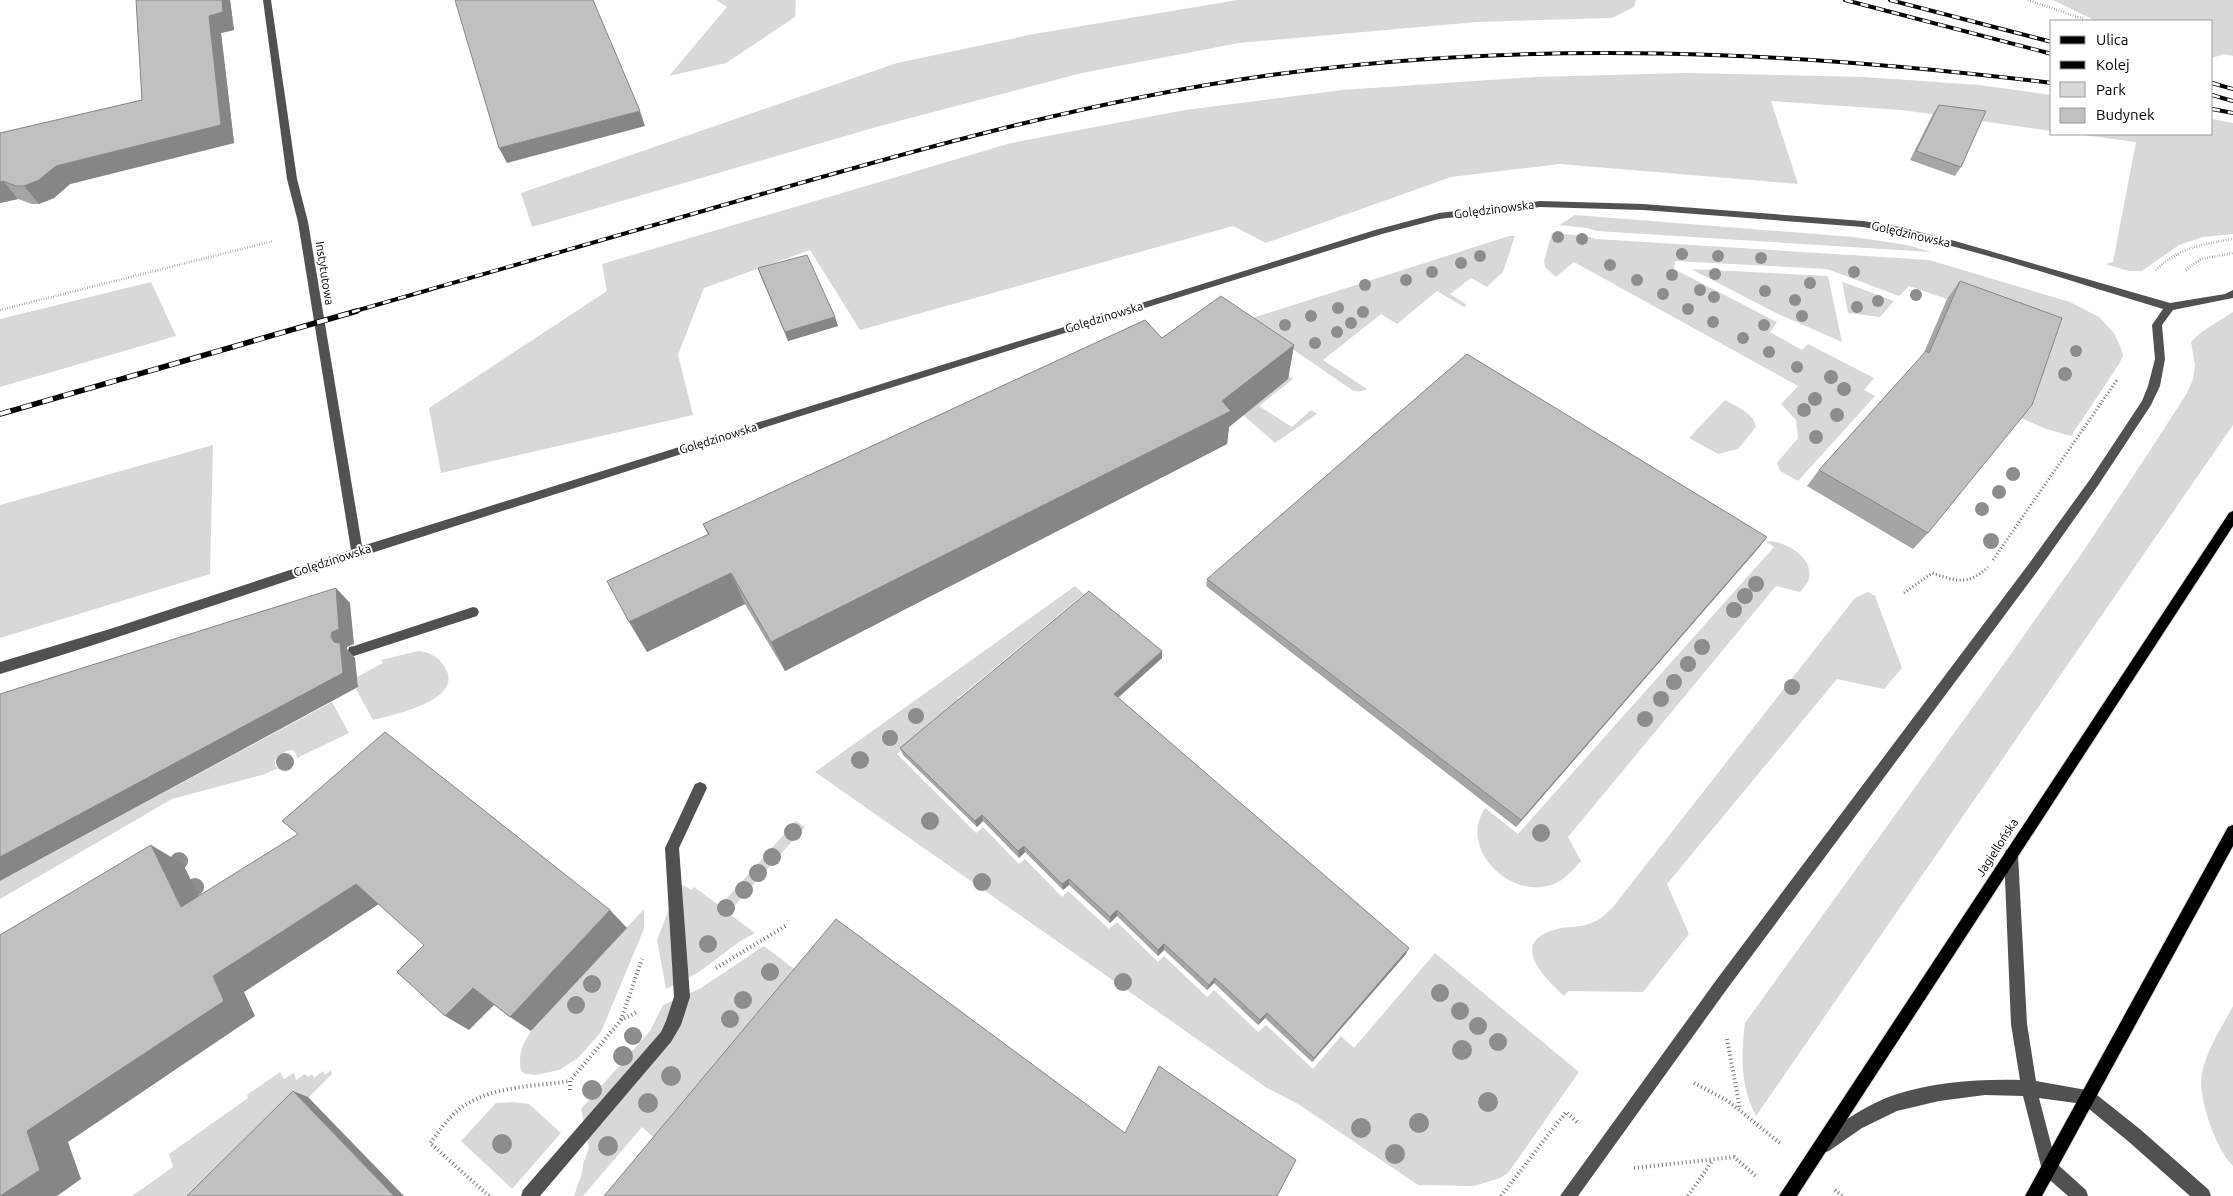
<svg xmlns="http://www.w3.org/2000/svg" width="2233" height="1196" viewBox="0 0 2233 1196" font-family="Ubuntu,sans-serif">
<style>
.green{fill:#d8d8d8}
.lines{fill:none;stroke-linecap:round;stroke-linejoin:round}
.major-casing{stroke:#dbdbdb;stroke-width:2}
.path-far2{stroke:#737373;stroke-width:2.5;stroke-dasharray:0.5 2;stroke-linecap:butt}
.path-far1{stroke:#737373;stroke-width:3;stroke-dasharray:1 2.5;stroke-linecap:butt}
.path{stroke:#737373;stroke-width:4;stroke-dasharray:1 3;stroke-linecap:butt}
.minor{fill:#515151;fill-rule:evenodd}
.major{fill:#000;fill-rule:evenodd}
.rail-far1-casing{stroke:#000;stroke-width:4}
.rail-casing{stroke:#000;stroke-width:5.5}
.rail-far1{stroke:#fff;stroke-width:2.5;stroke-dasharray:8;stroke-linecap:butt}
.rail{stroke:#fff;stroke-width:4;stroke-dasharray:11;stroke-linecap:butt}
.tree{fill:#8d8d8d}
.wall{fill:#a5a5a5}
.shaded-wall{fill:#868686}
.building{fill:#c0c0c0;stroke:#868686}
.labels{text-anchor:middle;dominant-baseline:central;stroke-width:4;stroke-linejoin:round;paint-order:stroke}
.street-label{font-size:12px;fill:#000;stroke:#fff}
</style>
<rect width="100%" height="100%" fill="#fff"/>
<g class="green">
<path d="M716 0H796L795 17 726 63 669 76 727 7Z"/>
<path d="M1237 0H1636L1634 7 1612 18 1477 22 1239 43 1082 73 880 126 532 227 521 193 897 63 1034 34Z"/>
<path d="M2053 0H2233V56L2224 54 2212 58V21H2096Z"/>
<path d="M1686 73 1865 77 1979 85 2052 95V131L1902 110 1771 101 1798 184 1560 164 1451 177 1266 243 1233 226 860 330 810 250 704 288 678 355 693 415 441 473 429 408 607 291 602 264 1011 143 1185 110 1342 90 1535 77Z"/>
<path d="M2212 119 2233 123V234L2203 237 2179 245 2142 271H2129L2105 264 2113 262 2136 142 2076 134H2212Z"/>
<path d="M1575 215 1854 237 1907 245 1931 252 1597 231 1587 228 1559 225Z"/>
<path d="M1552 233 1586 236 1596 239 1929 260 2070 302 2099 317 2114 333 2121 348 2123 356 2119 364 2071 436 2046 429 2000 409 1947 299 1909 286 1899 296 1827 269 1675 261 1674 269 1777 322 1770 332 1802 350 1808 344 1874 378 1864 390 1875 396 1798 481 1780 471 1777 463 1798 438 1796 420 1781 404 1798 386 1574 262 1556 277 1545 267 1544 261Z"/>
<path d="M1509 236H1515L1503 272 1487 287 1471 278 1450 294 1467 305 1464 307 1437 291 1397 324 1381 314 1323 360 1367 389C1362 392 1357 392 1352 390L1249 319 1218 330 1293 379 1259 406 1292 427 1311 410 1317 414 1275 443 1165 346Z"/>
<path d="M1691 269 1828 276 1842 342 1778 314Z"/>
<path d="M151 282 176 336 0 387V319Z"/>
<path d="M1842 282H1843L1894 301 1880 317 1848 313Z"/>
<path d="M2233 312V425L1756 1116C1740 1085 1741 1056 1745 1023L2001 668 2084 550 2153 446 2187 393 2193 379 2195 365 2191 342 2200 333Z"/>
<path d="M1725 400C1737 407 1754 413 1756 427L1738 449 1718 454 1689 438Z"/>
<path d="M213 445 210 574 0 638V505Z"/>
<path d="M1771 541C1788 543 1814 558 1809 579 1807 584 1803 588 1800 592L1776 586 1568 837 1581 861C1572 871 1564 881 1551 885 1509 899 1458 848 1485 808L1518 834 1774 547 1766 542Z"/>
<path d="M1075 586 1084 594 958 698 961 701 897 754 976 833 983 827 1019 864 1025 859 1062 897 1068 891 1109 929 1117 922 1158 962 1164 956 1207 997 1214 990 1258 1032 1266 1025 1313 1069 1341 1036 1354 1048 1435 953 1579 1072 1508 1173 1500 1178 1474 1186 1418 1185 1298 1104 1267 1088 815 772Z"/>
<path d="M1868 592 1875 596 1902 668 1884 689 1837 679 1667 884 1689 934 1643 992 1568 991 1564 996C1543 976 1508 942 1557 929 1568 926 1581 928 1591 923 1600 920 1606 914 1613 907L1855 598Z"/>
<path d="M418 651C431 652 440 658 446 669 463 701 392 715 373 720L356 689 358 687 357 677 383 663 381 660Z"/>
<path d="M332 702 349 733 297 758 296 754 293 750 286 751 275 760V766L278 768 265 774 172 799 0 899V881Z"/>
<path d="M796 821 805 827 728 913 755 933 739 942 699 972 666 989 657 940 674 896 682 885 692 890 694 887 720 906Z"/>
<path d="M644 909V929L601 1032 578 1058 559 1070 536 1075 525 1074 521 1071C518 1054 522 1045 531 1031Z"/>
<path d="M764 946 802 975 661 1144 642 1127 583 1196H574L582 1173 583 1164 589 1148 581 1109 650 1031 663 1005 701 988Z"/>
<path d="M2233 1006V1166C2216 1149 2197 1097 2202 1073 2207 1049 2222 1027 2233 1006Z"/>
<path d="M331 1070 332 1074 210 1196H132L173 1167 169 1154 248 1098 247 1095 280 1072 284 1079 294 1073 296 1080 305 1074 308 1077 312 1074 314 1078 323 1071 325 1075Z"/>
<path d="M513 1102 529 1104 561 1133 512 1189 461 1141 496 1103Z"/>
</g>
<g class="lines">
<defs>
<g id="major">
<path d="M2233 511V526L1797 1196H1779L2229 513Z"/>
<path d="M2233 825V846L2042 1196H2025L2228 827Z"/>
</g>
</defs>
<use href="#major" class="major-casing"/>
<g class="path-far2">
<path d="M2028 0 2083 19"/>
<path d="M2156 270C2178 248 2203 244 2233 239"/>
<path d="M2186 270 2201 259 2233 253"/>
<path d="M0 310 273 241"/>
</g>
<g class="path-far1">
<path d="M1993 560 2117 380"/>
<path d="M1904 593 1932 573C1956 581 1968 586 1988 567"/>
</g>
<g class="path">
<path d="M716 968 787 925"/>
<path d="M621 1020 642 959"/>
<path d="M1727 1039 1740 1109"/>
<path d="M1694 1083 1728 1101 1781 1144"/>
<path d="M570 1090V1081L621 1020 637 1012"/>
<path d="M1634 1168 1734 1157 1757 1177"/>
<path d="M1835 1190 1842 1196"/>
<path d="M489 1196 430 1143C439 1132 449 1116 461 1108 493 1085 533 1087 570 1081"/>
<path d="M1501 1196 1566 1112 1578 1123"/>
<path d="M1688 1196 1713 1160"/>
</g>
<g class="minor">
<path d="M263 0H271L297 179 308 222 362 546 1375 230 1439 213 1540 201 1643 204 1863 221 1900 227 1955 241 2170 303 2225 294 2233 290V298L2173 310 2162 325 2165 359 2160 386 2151 405 2099 484 2039 569 1727 989 1578 1196H1560L1717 979 2031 561 2091 478 2142 401 2148 386 2155 359 2152 325 2163 309C2064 280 1965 244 1863 227L1643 210 1540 207 1439 219 1382 234C1067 332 751 431 437 532 291 578 147 630 0 674V662L110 629 351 550 298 222 287 179Z"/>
<path d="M473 607 477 608 479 612 477 616 354 656 349 655 348 651 349 647 354 646Z"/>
<path d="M700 782 705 784 707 788 679 848 690 997 681 1025 671 1042 540 1196H521L523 1190 661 1032 666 1021 674 997 665 848 695 784Z"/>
<path d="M2011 848 2016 850 2018 855 2027 1024 2036 1081 2092 1091 2141 1130 2209 1190 2211 1196H2190L2129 1142 2083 1104 2039 1098 2056 1163 2086 1190 2088 1196H2068L2043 1174 2023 1096 1985 1095 1939 1101 1897 1111 1862 1128 1829 1151 1823 1153 1817 1151 1815 1145 1817 1139C1841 1123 1866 1105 1894 1095 1934 1082 1978 1079 2020 1080L2011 1024 2004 855 2006 850Z"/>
</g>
<use href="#major" class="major"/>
<defs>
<g id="rail-far1">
<path d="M1845 0 2052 54"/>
<path d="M1890 0 2052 42"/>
<path d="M2212 83 2233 89"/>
<path d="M2212 95 2233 101"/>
<path d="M2212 109 2233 113"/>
<path d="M352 312C489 272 626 233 762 194 930 146 1098 99 1271 75 1531 39 1792 51 2052 83"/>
</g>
<path id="rail" d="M0 414 357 311"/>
</defs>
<use href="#rail-far1" class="rail-far1-casing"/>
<use href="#rail" class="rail-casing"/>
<use href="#rail-far1" class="rail-far1"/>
<use href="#rail" class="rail"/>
</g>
<g class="tree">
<circle cx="1558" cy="237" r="6"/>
<circle cx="1582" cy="239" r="6"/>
<circle cx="1682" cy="254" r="6"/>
<circle cx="1480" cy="256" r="6"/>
<circle cx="1718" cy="256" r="6"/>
<circle cx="1761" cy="258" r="6"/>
<circle cx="1461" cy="263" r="6"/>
<circle cx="1610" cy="265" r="6"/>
<circle cx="1432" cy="272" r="6"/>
<circle cx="1854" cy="272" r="6"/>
<circle cx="1715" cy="274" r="6"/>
<circle cx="1672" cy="275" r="6"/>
<circle cx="1406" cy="280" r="6"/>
<circle cx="1637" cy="280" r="6"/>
<circle cx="1810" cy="283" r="6"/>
<circle cx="1365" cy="285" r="6"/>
<circle cx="1700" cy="290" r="6"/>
<circle cx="1765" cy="291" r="6"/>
<circle cx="1663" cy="294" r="6"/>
<circle cx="1916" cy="295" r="6"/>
<circle cx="1714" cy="297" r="6"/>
<circle cx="1795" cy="300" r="6"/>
<circle cx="1878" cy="301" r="6"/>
<circle cx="1857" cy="307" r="6"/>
<circle cx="1338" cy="308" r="6"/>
<circle cx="1688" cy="309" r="6"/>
<circle cx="1363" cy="312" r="6"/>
<circle cx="1311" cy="316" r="6"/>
<circle cx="1802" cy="316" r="6"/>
<circle cx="1713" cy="322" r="6"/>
<circle cx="1351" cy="323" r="6"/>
<circle cx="1285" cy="325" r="6"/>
<circle cx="1764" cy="325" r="6"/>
<circle cx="1337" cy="332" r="6"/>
<circle cx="1743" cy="338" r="6"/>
<circle cx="1315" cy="343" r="6"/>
<circle cx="2076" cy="351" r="6"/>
<circle cx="1769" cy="352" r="6"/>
<circle cx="1797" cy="367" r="6"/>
<circle cx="2065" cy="374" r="7"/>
<circle cx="1831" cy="377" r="7"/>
<circle cx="1844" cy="389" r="7"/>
<circle cx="1815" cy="399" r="7"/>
<circle cx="1804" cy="410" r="7"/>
<circle cx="1837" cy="415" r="7"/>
<circle cx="1816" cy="437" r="7"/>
<circle cx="2013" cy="474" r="7"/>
<circle cx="1999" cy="492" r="7"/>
<circle cx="1982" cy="509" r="7"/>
<circle cx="1991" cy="541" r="8"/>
<circle cx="1756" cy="584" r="8"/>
<circle cx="1745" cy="596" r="8"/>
<circle cx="1734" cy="610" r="8"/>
<circle cx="1702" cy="647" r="8"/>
<circle cx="1688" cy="664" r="8"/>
<circle cx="1674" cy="682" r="8"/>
<circle cx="1792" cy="687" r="8"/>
<circle cx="1661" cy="699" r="8"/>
<circle cx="916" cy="716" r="8"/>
<circle cx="1645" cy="719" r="8"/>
<circle cx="890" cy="738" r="8"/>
<circle cx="860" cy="760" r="9"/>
<circle cx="285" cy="762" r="9"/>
<circle cx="930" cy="821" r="9"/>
<circle cx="793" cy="832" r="9"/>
<circle cx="1541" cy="833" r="9"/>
<circle cx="772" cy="857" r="9"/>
<circle cx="179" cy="861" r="9"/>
<circle cx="758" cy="873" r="9"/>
<circle cx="982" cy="882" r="9"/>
<circle cx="195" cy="887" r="9"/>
<circle cx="744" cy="890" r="9"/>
<circle cx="726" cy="908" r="9"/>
<circle cx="708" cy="944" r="9"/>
<circle cx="770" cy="972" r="9"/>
<circle cx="1123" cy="982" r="9"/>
<circle cx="592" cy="984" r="9"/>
<circle cx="1440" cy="993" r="9"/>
<circle cx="743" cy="1000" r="9"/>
<circle cx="576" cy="1005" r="9"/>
<circle cx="1460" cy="1011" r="9"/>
<circle cx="730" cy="1019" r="9"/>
<circle cx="1478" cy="1026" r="9"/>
<circle cx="633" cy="1036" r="9"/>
<circle cx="1498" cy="1042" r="9"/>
<circle cx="1462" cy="1050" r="10"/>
<circle cx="623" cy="1056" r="10"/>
<circle cx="671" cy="1076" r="10"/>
<circle cx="592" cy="1090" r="10"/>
<circle cx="1488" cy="1102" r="10"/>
<circle cx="648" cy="1103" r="10"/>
<circle cx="1419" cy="1123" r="10"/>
<circle cx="1361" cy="1128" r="10"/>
<circle cx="502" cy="1144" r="10"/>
<circle cx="608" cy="1146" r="10"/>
<circle cx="1395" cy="1154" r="10"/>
</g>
<g class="wall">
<path d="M136 0H230L234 30 221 33 234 143 70 184 54 198 39 204H32L18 199 0 203V133L142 100Z"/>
<path d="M1939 105 1961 167 1955 176 1910 160 1933 114Z"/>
<path d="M758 268 838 326 788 341 761 277Z"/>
<path d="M1960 281 1928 533 1913 549 1807 486 1819 470 1923 355 1947 299Z"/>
<path d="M1162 338 1294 345 1288 379 1229 427 1227 444 785 671 745 604 647 652 708 535 703 524Z"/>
<path d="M1761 545 1516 827 1206 586 1207 579Z"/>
<path d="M1162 651V658L1118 698 1406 954 1312 1062 1265 1018 1258 1025 1214 983 1207 990 1164 950 1158 956 1117 916 1110 923 1069 885 1063 890 1025 852 1019 858 983 821 977 827 903 755 900 748Z"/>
</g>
<g class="shaded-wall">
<path d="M222 0H230L234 30 221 33 234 143 70 184 54 198 39 204 24 186 56 166 221 125 209 16Z"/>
<path d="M640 111 645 126 507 163 499 148Z"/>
<path d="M3 181 18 199 0 203V182Z"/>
<path d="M835 317 838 326 788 341 785 332Z"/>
<path d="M1294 345 1288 379 1229 427 1227 444 785 671 771 642 1222 401Z"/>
<path d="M1767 537 1761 545 1516 827 1521 820Z"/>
<path d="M731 573 745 604 647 652 629 622Z"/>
<path d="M336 588 350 603 354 644 347 647V649L355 658 358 687 0 881V857L334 642 331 637Z"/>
<path d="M1162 651V658L1114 701V694Z"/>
<path d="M982 815 983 821 977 827 975 821Z"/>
<path d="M151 845 183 864 213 924 181 907Z"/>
<path d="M1024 846 1025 852 1019 858 1018 851Z"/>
<path d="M1069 879V885L1063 890 1062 884Z"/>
<path d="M356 884 382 902 244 992 255 1016 68 1142 81 1179 57 1196H1L27 1131 213 976Z"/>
<path d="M610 910 627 928 531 1031 510 1017Z"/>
<path d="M1117 910V916L1110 923V917Z"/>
<path d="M1164 944V950L1158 956V950Z"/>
<path d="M1409 948 1406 954 1312 1062 1314 1058Z"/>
<path d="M1215 978 1214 983 1207 990 1209 985Z"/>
<path d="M473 988 496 1003 469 1030 445 1016Z"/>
<path d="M1267 1013 1265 1018 1258 1025 1260 1020Z"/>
<path d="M293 1091 308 1097 404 1196H394Z"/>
</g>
<g class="building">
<path d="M136 0H222L223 12 209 16 221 125 56 166 39 180 24 186H16L3 181 0 182V133L142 100Z"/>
<path d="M455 0H593L640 111 499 148Z"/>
<path d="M1939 105 1986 111 1961 167 1916 151Z"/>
<path d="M807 255 835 317 785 332 758 268Z"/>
<path d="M1960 281 2062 318 2032 405 1928 533 1819 470 1926 351 1929 353Z"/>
<path d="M1221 296 1294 345 1222 401 1231 411 771 642 731 573 629 622 607 581 709 534 703 524 1145 320 1162 338Z"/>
<path d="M1467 354 1767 537 1521 820 1207 579Z"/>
<path d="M336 588 339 629 332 632 331 637 334 642 340 643 343 673 0 857V694Z"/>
<path d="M1089 591 1162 651 1114 694 1409 948 1314 1058 1267 1013 1260 1020 1215 978 1209 985 1164 944 1158 950 1117 910 1110 917 1069 879 1062 884 1024 846 1018 851 982 815 975 821 900 748Z"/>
<path d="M385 732 610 910 510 1017 473 988 445 1016 397 972 424 945 356 884 213 976 224 1001 27 1131 40 1170 0 1196V935L151 845 181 907 298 834 282 821Z"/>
<path d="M836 919 1125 1133 1159 1066 1296 1160 1277 1196H604Z"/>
<path d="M293 1091 394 1196H187Z"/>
</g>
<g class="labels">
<g class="street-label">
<text transform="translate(1494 209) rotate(-7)">Golędzinowska</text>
<text transform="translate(1911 234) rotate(13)">Golędzinowska</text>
<text transform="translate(325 273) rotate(81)">Instytutowa</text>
<text transform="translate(1104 317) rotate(-17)">Golędzinowska</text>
<text transform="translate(718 438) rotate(-17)">Golędzinowska</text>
<text transform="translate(332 560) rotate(-18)">Golędzinowska</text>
<text transform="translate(1997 847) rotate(-57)">Jagiellońska</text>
</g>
</g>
<rect x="2050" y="20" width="162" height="115" fill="#ffffff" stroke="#999999"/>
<rect x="2060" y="36" width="25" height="8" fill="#000000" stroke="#999999"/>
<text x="2096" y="45" font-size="15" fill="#000000">Ulica</text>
<rect x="2060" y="61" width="25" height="8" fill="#000000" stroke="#999999"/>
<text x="2096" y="70" font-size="15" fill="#000000">Kolej</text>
<rect x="2060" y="82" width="25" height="15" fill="#d8d8d8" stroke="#999999"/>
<text x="2096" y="95" font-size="15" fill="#000000">Park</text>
<rect x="2060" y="108" width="25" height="15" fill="#c0c0c0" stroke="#999999"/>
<text x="2096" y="120" font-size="15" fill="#000000">Budynek</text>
</svg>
